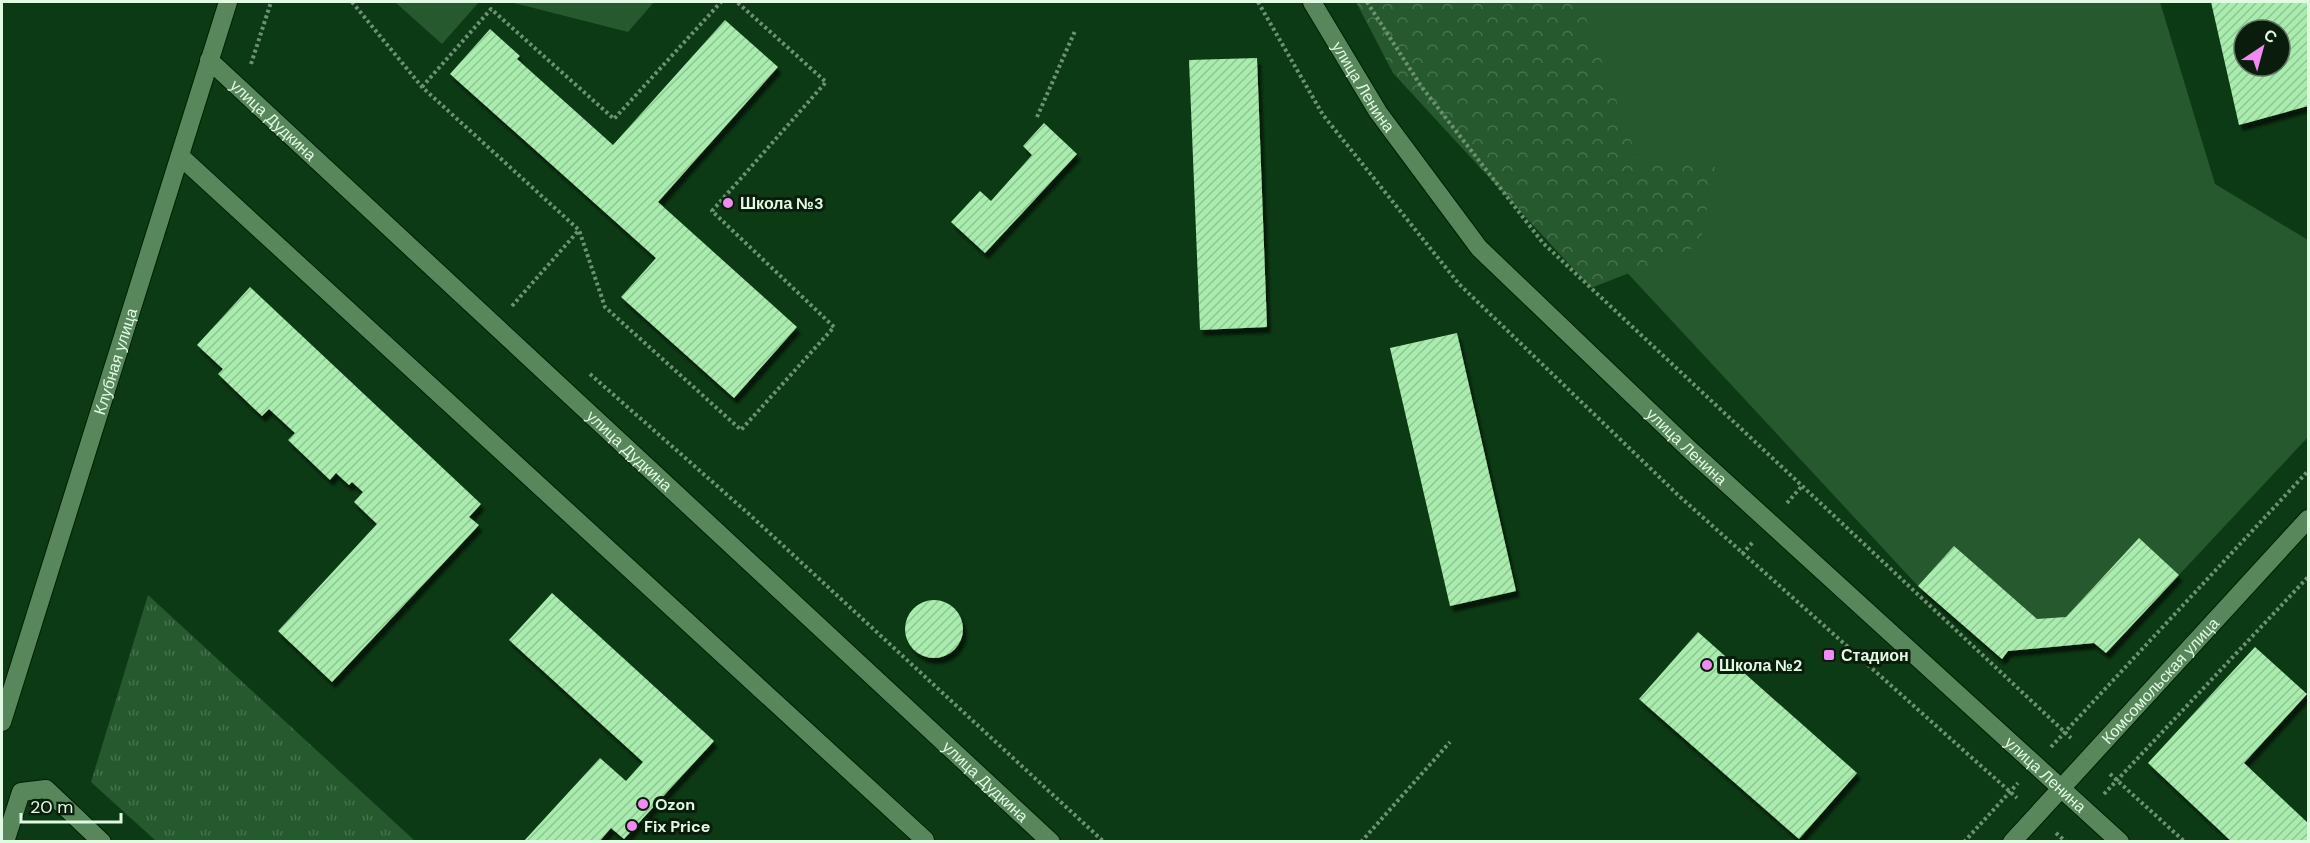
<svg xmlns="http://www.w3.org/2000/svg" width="2310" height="843" viewBox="0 0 2310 843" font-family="'DM Sans',sans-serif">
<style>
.grass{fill:#27592e}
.forest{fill:url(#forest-crowns)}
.park{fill:url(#park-tufts)}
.building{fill:url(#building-hatch);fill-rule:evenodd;filter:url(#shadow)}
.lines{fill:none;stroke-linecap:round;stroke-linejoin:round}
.minor-casing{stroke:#001f04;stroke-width:20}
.path{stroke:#6d9272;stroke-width:4;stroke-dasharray:3 3;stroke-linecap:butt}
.minor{stroke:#58875c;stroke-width:18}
.poi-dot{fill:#f28af3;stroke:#0a1d0c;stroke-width:2}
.labels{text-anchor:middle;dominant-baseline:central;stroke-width:6;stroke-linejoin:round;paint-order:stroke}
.street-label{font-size:16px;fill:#e1fae2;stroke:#0a1d0c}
.poi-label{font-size:16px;font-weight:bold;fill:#e1fae2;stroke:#0a1d0c;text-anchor:start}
</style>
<defs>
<pattern id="forest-crowns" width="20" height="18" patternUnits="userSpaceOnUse" patternTransform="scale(1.5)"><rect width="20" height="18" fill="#27592e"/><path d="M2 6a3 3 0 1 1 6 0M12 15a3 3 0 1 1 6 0" fill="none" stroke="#46724c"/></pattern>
<pattern id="park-tufts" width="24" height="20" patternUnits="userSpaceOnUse" patternTransform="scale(1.5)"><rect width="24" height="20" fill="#27592e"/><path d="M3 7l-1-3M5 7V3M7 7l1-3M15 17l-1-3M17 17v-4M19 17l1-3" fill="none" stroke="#46724c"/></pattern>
<pattern id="building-hatch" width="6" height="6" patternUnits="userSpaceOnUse" patternTransform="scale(1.5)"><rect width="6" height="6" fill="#a9edae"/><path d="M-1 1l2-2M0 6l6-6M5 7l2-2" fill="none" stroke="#90c494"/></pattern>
<filter id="shadow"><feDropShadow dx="3.5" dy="6" stdDeviation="1.5" flood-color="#0009"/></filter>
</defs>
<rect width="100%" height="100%" fill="#0b3a14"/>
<g class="grass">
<path d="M395 2H479L442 44Z"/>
<path d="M510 2H654L628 32Z"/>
<path d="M1405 2H2160L2215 184 2308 240V437L2106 653 2094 643 2008 651 2002 659 1918 586 1438 69Z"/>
</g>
<path class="forest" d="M1356 2H1580L1637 157 1715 167 1700 245 1591 288 1393 73Z"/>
<path class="park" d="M148 595 415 841H156L91 782Z"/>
<g class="building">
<path d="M2211 2H2308V106L2239 125ZM2244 30H2280V66H2244Z"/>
<path d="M725 20 778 67 658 202 797 327 734 398 621 297 656 258 450 74 490 29 520 56 517 59 613 145Z"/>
<path d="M1257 58 1267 327 1200 330 1189 60Z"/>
<path d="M1044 123 1077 154 985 253 951 222 980 191 991 201 1032 155 1023 146Z"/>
<path d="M250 287 481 504 469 517 479 525 332 682 278 631 377 524 354 502 363 492 352 482 349 485 336 473 330 480 288 440 295 433 269 409 262 416 218 374 223 369 197 345Z"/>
<path d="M1457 333 1516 591 1450 606 1390 348Z"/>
<path d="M2139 538 2179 575 2106 653 2094 643 2008 651 2002 659 1918 586 1954 546 2037 619 2066 617Z"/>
<path d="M552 593 714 741 624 839 611 828 599 842H523L600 758 626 781 643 762 509 640Z"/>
<circle cx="934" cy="629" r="29"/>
<path d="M1698 632 1857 773 1799 839 1639 699Z"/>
<path d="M2255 647 2307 694 2244 763 2308 823V838L2306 842H2232L2148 763Z"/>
</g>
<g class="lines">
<defs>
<g id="minor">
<path id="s1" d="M1312 2 1378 112 1479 248 1690 450 2120 842"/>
<path id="s2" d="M209 60 1051 842"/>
<path d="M180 156 925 840 923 842"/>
<path id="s3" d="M2 722 228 2"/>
<path d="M5 842 21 792 46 789 102 842"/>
<path id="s4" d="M2012 842 2308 519"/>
</g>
</defs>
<use href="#minor" class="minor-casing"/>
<g class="path">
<path d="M352 2 422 87 579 230 605 307 741 430 834 327 712 211 826 82 737 2"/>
<path d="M1258 2 1323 115 1459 284 1679 496 2017 798"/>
<path d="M1367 2 1421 86 1543 243 2071 738"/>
<path d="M251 64 271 2"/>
<path d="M422 87 491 9 614 119 721 2"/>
<path d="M1037 117 1075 31"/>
<path d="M512 306 579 230"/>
<path d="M590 374 750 515 1104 842"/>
<path d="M1787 503 1802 486"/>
<path d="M1742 554 1754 541"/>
<path d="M2051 747 2308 471"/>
<path d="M2110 774 2185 842"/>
<path d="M2104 794 2308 577"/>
<path d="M2056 833 2066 842"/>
<path d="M1361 842 1450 742"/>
<path d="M1964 842 2018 783"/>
</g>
<use href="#minor" class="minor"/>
</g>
<g class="poi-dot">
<circle cx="728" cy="203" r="6"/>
<rect x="1823" y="649" width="12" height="12" rx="3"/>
<circle cx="1707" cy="665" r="6"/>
<circle cx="643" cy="804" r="6"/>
<circle cx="632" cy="826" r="6"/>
</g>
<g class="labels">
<g class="street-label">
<text stroke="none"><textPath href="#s1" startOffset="99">улица Ленина</textPath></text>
<text stroke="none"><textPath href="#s2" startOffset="88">улица Дудкина</textPath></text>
<text stroke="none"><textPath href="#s3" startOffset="378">Клубная улица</textPath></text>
<text stroke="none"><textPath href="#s1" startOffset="585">улица Ленина</textPath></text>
<text stroke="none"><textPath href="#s2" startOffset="574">улица Дудкина</textPath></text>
<text stroke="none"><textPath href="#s4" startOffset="219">Комсомольская улица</textPath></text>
<text stroke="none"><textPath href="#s1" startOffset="1071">улица Ленина</textPath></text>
<text stroke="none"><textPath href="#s2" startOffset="1060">улица Дудкина</textPath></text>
</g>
<g class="poi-label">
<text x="740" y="203">Школа №3</text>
<text x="1841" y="655">Стадион</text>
<text x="1719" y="665">Школа №2</text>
<text x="655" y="804">Ozon</text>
<text x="644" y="826">Fix Price</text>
</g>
</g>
<rect width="2310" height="843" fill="none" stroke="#e1fae2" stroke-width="6"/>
<g transform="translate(2262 48) rotate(36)"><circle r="28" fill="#0a1d0c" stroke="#607562" stroke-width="1.5"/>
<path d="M0-4.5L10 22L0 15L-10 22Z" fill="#f28af3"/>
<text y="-9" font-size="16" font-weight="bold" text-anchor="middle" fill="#e1fae2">С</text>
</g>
<path d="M21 813v9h100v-9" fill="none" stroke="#e1fae2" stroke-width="3"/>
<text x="30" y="813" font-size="18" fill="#e1fae2" stroke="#0a1d0c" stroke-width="4.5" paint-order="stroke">20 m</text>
</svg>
